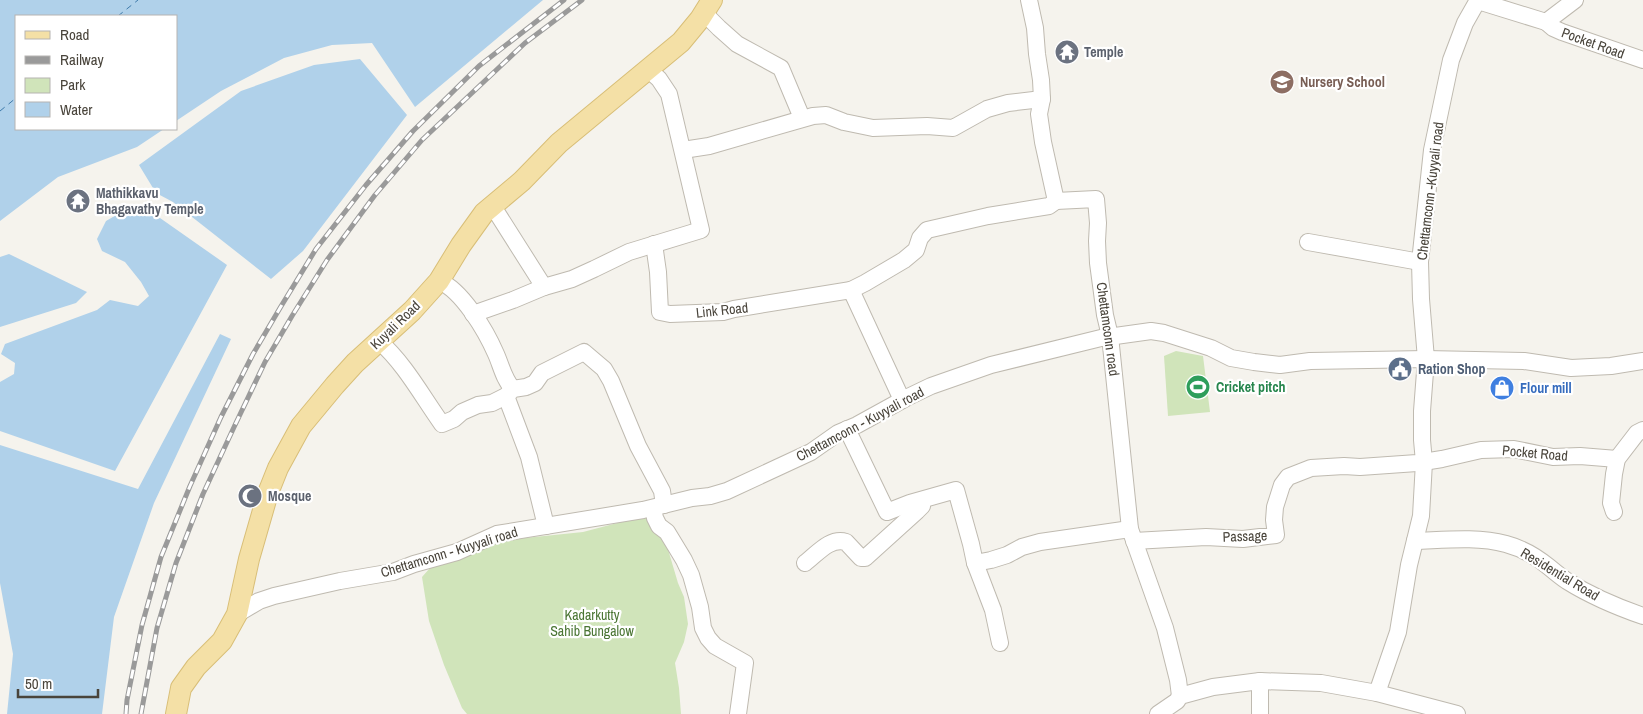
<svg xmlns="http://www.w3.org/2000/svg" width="1643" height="714" viewBox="0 0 1643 714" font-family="'Archivo Narrow',sans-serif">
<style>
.green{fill:#d0e4ba}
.water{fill:#b0d1ea}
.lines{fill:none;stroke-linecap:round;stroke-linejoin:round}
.ferry{stroke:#3e7aaa;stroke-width:1;stroke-dasharray:6 5;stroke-linecap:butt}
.minor-casing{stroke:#bfbab0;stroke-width:18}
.major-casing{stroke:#d8be77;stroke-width:22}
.minor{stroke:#fff;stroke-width:16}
.major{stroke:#f4e0a6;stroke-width:20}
.rail-casing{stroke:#9a9a9a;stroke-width:5}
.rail{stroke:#fff;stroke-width:3;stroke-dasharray:9;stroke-linecap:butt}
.labels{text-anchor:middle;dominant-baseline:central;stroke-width:4.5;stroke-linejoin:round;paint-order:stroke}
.street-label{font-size:14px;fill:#49443b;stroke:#fff}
.worship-label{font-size:14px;font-weight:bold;fill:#5b616d;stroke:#fff;text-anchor:start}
.education-label{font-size:14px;font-weight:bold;fill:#785e54;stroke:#fff;text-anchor:start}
.service-label{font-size:14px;font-weight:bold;fill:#4e5e75;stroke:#fff;text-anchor:start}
.leisure-label{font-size:14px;font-weight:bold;fill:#27864d;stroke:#fff;text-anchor:start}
.shop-label{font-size:14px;font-weight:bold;fill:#366cbe;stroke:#fff;text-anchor:start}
.park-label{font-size:14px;fill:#4a7533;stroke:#fff}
</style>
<rect width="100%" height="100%" fill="#f5f3ed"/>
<g class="green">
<path d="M1176 351 1203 356 1210 412 1168 416 1164 356Z"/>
<path d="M644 516 654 522 667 546 678 583 684 597 688 624 684 642 675 663 679 688 681 714H467L462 708 444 665 429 621 422 577 430 568 459 558 495 541 583 532Z"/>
</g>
<g class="water">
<path d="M0 0H543L415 107 372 43 332 45 284 58 221 91 176 121V16H16V129H164L137 147 58 177 0 221Z"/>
<path d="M360 59 407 115 303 251 271 279 173 202 156 193 139 165 241 91 314 65Z"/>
<path d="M132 206 160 218 227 265 115 471 0 431V382L14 374 15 363 1 354 5 344 97 310 110 300 138 306 149 296 141 282 125 262 102 251 97 239 106 221Z"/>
<path d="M9 254 87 292 76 303 0 327V257Z"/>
<path d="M220 334 231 339 154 503 114 617 102 714H7L13 654 0 583V445L138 489Z"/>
</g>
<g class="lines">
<g class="ferry">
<path d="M118 16 138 0"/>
<path d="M0 111 16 98"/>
</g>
<defs>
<g id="minor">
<path d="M1029 0 1035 28 1037 54 1041 80 1042 99 1039 114 1043 142 1056 201 1096 199 1098 223 1097 241 1098 263 1105 315 1110 336 1130 529 1165 628 1178 680 1180 696"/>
<path d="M1478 1 1546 22 1575 0"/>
<path d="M704 13 719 28 737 44 781 68 802 118"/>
<path d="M1546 22 1553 28 1562 32 1643 60"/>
<path d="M683 150 709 146 813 116 826 115 844 122 873 128 927 126 953 128 987 109 1008 103 1042 99"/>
<path d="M1308 242 1420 262"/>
<path d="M654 244 658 272 660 312 670 314 723 312 734 309 851 290 902 400"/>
<path d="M439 281C462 290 486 331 496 354 501 365 504 380 513 389"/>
<path d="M544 287 572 279 594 269 629 252 701 230 669 94 659 79 649 70"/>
<path d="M851 290 865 283 904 260 916 250 920 238 927 230 988 216 1049 206 1056 201"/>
<path d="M473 314 513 300 544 287 492 205"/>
<path d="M379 341C405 364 422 396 442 424L454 419 462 412 478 405 492 403 506 396 513 389 526 387 535 383 542 373 584 352 604 369 611 381 638 446 662 491 664 505"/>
<path d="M506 396 529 457 546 526"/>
<path d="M847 429 887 512 910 503 956 490 971 544 975 563 993 610 1000 643"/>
<path d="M653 508 655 518 659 526 667 532 684 560 691 575 700 607 703 628 708 638 715 646 745 663 738 714"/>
<path d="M1614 512 1611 503 1614 474 1617 459 1637 433 1643 430"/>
<path d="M1134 541 1206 537 1243 539 1276 535 1274 520 1275 507 1282 485 1288 477 1311 468 1344 466 1360 467 1417 463 1442 459 1481 450 1514 449 1553 457 1580 456 1617 459"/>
<path d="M1415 541C1444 540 1477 536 1506 544 1521 548 1537 557 1549 567 1555 572 1561 577 1567 581 1591 596 1617 607 1643 616"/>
<path d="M805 563C817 554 830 537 846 542L861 558H865L917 511 922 506 923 500"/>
<path d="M975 563 991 560 1007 555 1022 547 1040 542 1130 529"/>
<path d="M237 614 259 601 274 596 340 581 393 572 414 564 457 552 497 534 643 510 692 498 710 496 727 491 811 452 838 433 857 425 906 398 931 386 991 365 1101 338 1151 331 1164 333 1211 348 1231 358 1254 362 1280 365 1310 361 1426 359 1524 361 1571 368 1611 366 1643 361"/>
<path d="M1377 693 1398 632 1409 565 1421 516 1424 462 1422 440V411L1426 359 1421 299 1420 262 1432 150 1451 60 1465 23 1478 0"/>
<path d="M1158 714 1177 701 1180 696 1213 687 1260 681 1321 683 1377 693 1457 714"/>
<path d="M1260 714V681"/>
</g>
<path id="major" d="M176 714 181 688 196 667 222 641 237 614 249 559 268 493 278 468 301 426 335 385 355 363 412 311 439 281 461 245 484 213 522 181 559 143 681 42 700 19 712 0"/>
</defs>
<use href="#minor" class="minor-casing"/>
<use href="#major" class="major-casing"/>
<use href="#minor" class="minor"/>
<use href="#major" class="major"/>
<defs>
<g id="rail">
<path d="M126 714 127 700 142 625 161 557 190 486 221 417 253 354 280 308 316 249 366 185 413 131 479 66 564 0"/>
<path d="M141 714 157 628 176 563 203 494 235 425 265 362 292 316 327 260 375 195 422 140 525 43 582 0"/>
</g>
</defs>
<use href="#rail" class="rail-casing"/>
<use href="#rail" class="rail"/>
</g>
<defs>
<symbol id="temple-disc" viewBox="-11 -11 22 22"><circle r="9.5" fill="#6b7280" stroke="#fff"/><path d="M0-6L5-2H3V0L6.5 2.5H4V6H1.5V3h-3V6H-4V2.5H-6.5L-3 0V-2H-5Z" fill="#fff"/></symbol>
<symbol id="school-disc" viewBox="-11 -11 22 22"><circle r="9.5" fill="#8d6e63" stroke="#fff"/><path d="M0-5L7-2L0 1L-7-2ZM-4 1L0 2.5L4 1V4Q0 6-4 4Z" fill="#fff"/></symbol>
<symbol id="civic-disc" viewBox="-11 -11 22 22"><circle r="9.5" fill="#5c6f8a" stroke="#fff"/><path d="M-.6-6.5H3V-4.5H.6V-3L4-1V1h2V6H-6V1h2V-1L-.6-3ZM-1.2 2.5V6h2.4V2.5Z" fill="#fff"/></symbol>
<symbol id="stadium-disc" viewBox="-11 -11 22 22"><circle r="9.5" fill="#2e9e5b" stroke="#fff"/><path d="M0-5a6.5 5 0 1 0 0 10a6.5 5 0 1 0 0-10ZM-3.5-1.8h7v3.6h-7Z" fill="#fff"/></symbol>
<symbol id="shop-disc" viewBox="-11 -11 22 22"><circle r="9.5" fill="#3f7fe0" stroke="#fff"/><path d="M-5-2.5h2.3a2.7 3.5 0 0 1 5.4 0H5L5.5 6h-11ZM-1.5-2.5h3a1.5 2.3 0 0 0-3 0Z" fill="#fff"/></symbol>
<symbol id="mosque-disc" viewBox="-11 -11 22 22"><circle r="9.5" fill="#6b7280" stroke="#fff"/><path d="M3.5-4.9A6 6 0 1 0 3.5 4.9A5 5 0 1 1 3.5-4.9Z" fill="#fff"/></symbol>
</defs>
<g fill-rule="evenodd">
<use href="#temple-disc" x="1053" y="38" width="28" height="28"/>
<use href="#school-disc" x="1268" y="68" width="28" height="28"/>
<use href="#temple-disc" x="64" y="187" width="28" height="28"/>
<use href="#civic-disc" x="1386" y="355" width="28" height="28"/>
<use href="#stadium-disc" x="1184" y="373" width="28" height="28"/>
<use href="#shop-disc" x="1488" y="374" width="28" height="28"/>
<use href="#mosque-disc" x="236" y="482" width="28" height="28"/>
</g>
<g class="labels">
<g class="street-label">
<text transform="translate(1593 43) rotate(20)">Pocket Road</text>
<text transform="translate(1430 191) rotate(-83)">Chettamconn -Kuyyali road</text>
<text transform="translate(722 310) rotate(-6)">Link Road</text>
<text transform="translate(395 325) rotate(-44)">Kuyali Road</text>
<text transform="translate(1108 329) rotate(82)">Chettamconn road</text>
<text transform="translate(860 424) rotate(-28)">Chettamconn - Kuyyali road</text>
<text transform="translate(1535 453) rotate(5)">Pocket Road</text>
<text transform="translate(1245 536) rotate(-2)">Passage</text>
<text transform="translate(449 552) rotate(-17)">Chettamconn - Kuyyali road</text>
<text transform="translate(1560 574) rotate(31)">Residential Road</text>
</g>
<g class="worship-label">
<text x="1084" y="52">Temple</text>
<text x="96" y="193">Mathikkavu<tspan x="96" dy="16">Bhagavathy Temple</tspan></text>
<text x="268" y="496">Mosque</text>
</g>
<g class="education-label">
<text x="1300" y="82">Nursery School</text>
</g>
<g class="service-label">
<text x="1418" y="369">Ration Shop</text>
</g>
<g class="leisure-label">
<text x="1216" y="387">Cricket pitch</text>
</g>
<g class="shop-label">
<text x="1520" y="388">Flour mill</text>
</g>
<g class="park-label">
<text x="592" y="615">Kadarkutty<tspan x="592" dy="16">Sahib Bungalow</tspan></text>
</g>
</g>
<rect x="15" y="15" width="162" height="115" fill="#ffffff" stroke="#b6b4b1"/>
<rect x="25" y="31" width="25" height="8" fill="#f4e0a6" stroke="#b6b4b1"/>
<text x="60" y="40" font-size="15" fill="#49443b">Road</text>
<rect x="25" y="56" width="25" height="8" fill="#9a9a9a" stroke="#b6b4b1"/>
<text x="60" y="65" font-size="15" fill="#49443b">Railway</text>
<rect x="25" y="78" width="25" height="15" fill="#d0e4ba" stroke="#b6b4b1"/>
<text x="60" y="90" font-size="15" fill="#49443b">Park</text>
<rect x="25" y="102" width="25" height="15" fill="#b0d1ea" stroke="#b6b4b1"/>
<text x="60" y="115" font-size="15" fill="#49443b">Water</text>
<path d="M18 689v8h80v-8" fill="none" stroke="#49443b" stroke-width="2.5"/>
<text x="25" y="689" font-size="15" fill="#49443b" stroke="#ffffff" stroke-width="4" paint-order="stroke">50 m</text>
</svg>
